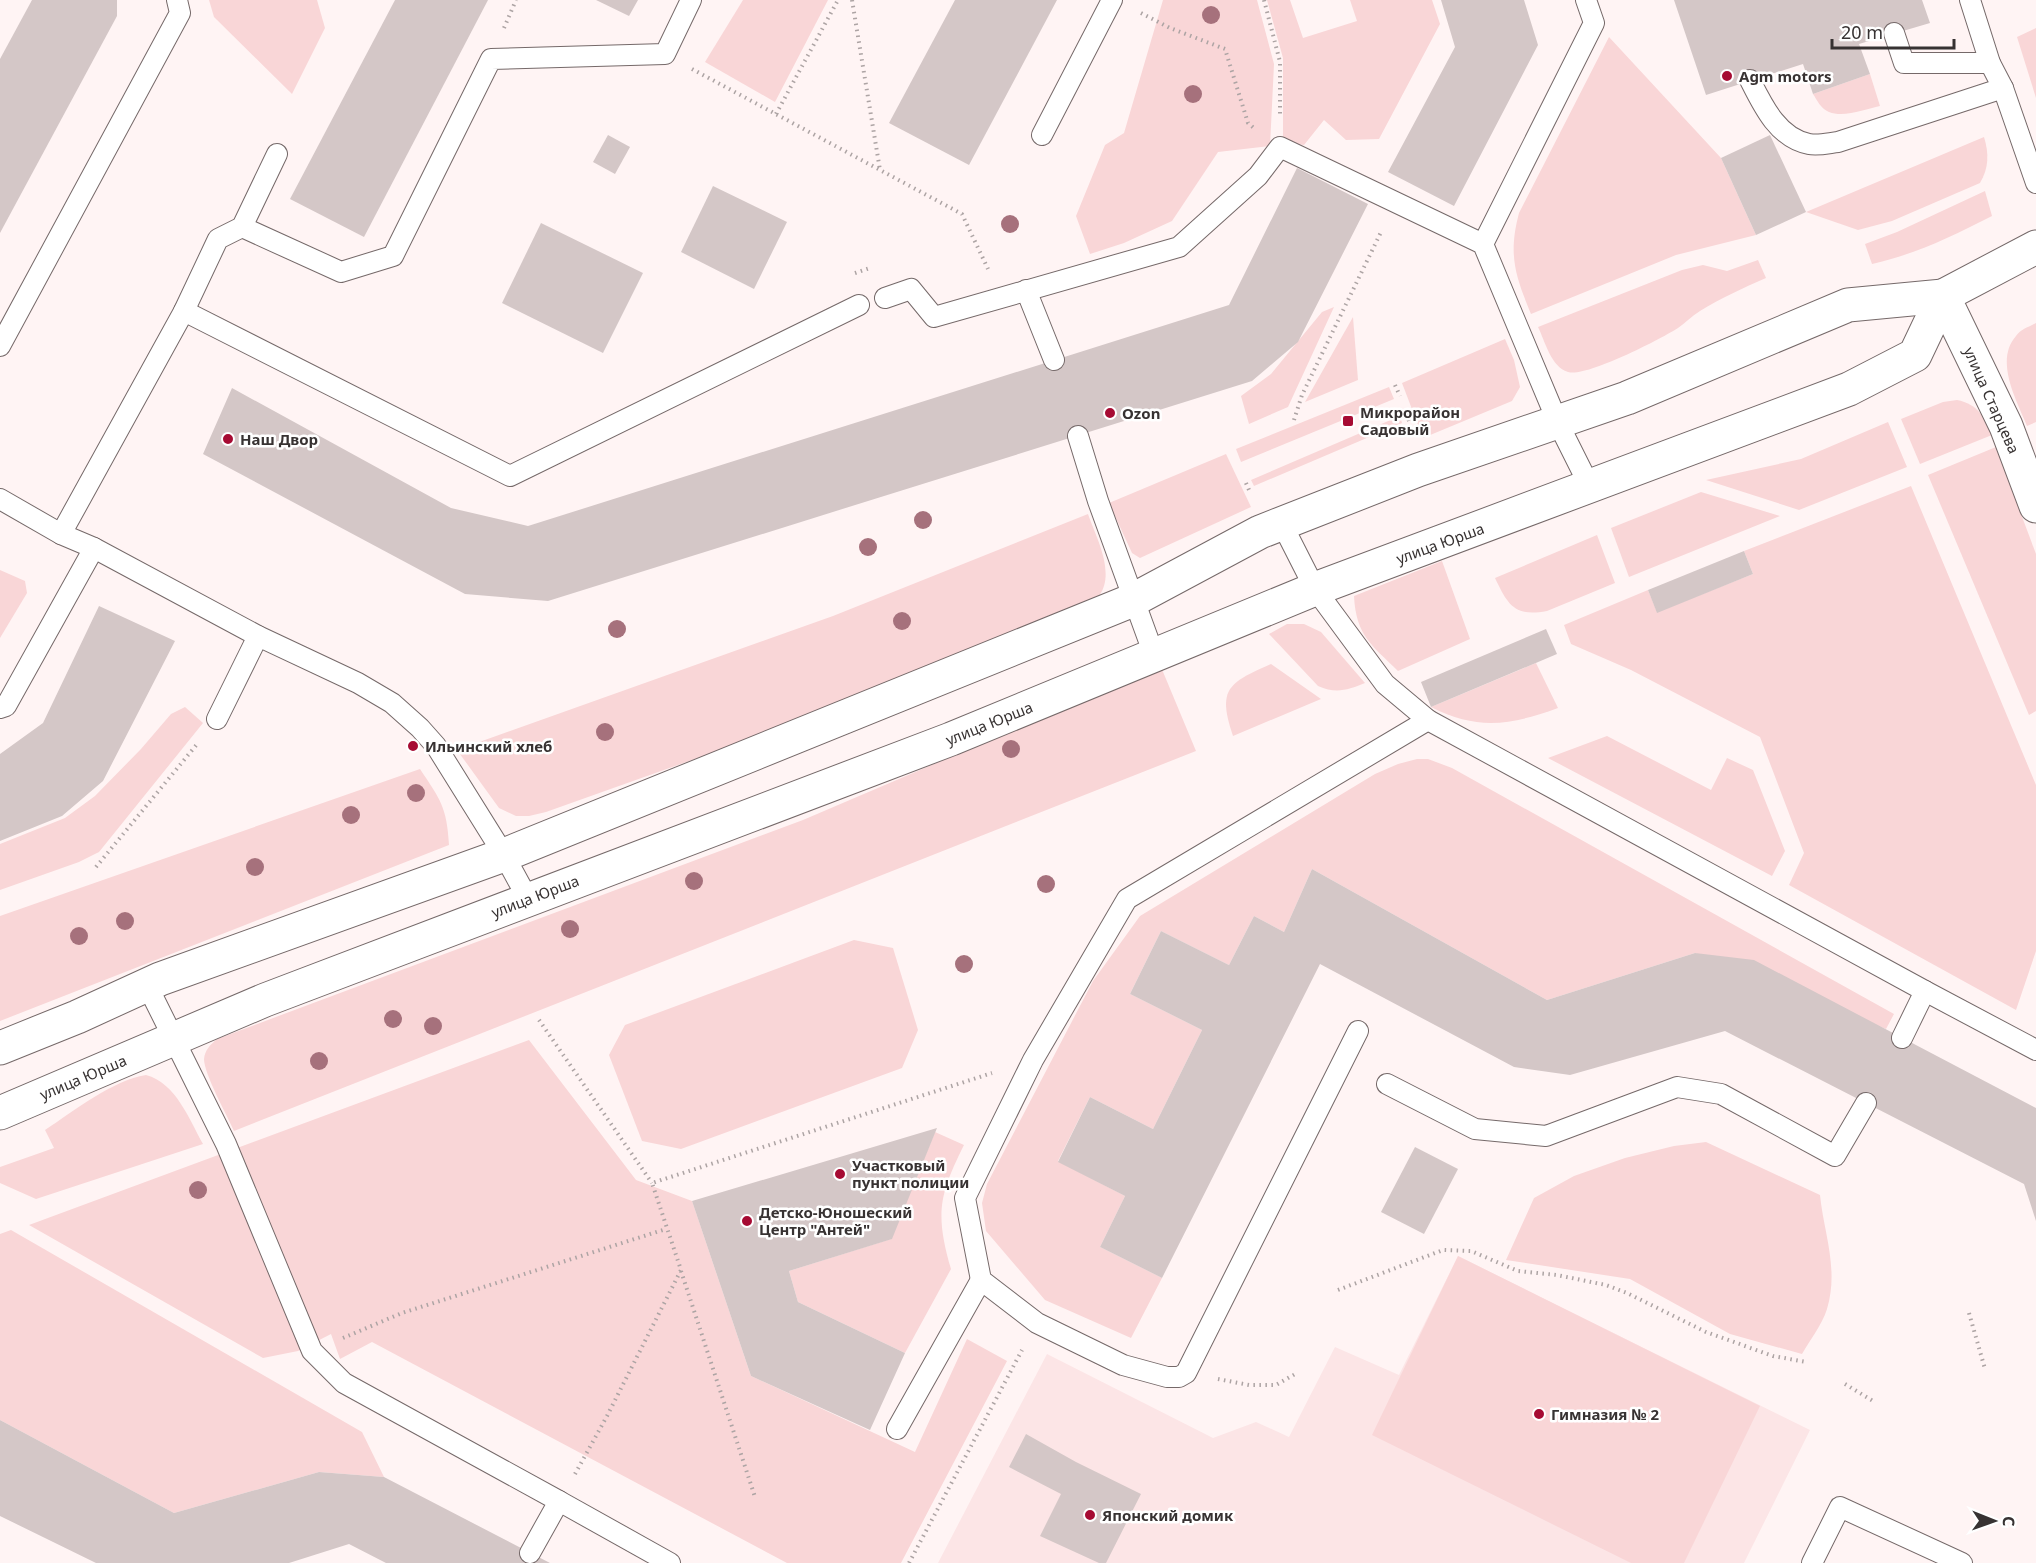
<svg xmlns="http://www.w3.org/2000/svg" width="2036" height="1563" viewBox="0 0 2036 1563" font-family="'Noto Sans',sans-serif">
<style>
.built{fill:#fce5e6}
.green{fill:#f9d6d7}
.building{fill:#d4c7c7}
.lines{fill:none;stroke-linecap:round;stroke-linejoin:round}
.service-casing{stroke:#756969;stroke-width:22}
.minor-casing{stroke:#756969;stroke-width:35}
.tertiary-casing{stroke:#756969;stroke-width:35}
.path{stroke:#ada4a4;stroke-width:4;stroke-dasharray:1.5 4.5;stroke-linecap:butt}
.service{stroke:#fff;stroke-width:20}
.minor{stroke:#fff;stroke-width:33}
.tertiary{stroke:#fff;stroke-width:33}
.tree{fill:#a6717c}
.poi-dot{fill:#a60b33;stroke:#fff;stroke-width:2}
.labels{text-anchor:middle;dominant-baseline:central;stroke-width:5;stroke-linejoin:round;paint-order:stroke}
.poi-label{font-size:15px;font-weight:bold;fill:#373232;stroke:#fff;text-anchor:start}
.street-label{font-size:15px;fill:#373232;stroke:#fff}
</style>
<rect width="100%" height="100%" fill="#fff4f4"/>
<path class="built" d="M1458 1256 1810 1430 1744 1563H938L1047 1354 1213 1438 1256 1422 1289 1437 1335 1347 1399 1375Z"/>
<g class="green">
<path d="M209 0H317L325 28 292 94 214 17Z"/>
<path d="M743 0H828L775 102 705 62Z"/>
<path d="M1163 0H1257L1274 64 1270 146 1218 152 1172 221 1124 243 1090 254 1076 216 1105 145 1124 133Z"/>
<path d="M1267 0H1290L1303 38 1357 21 1350 0H1432L1440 24 1379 139 1346 140 1324 120 1304 145 1283 142V58Z"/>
<path d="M2036 28V98L2017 37Z"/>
<path d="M1609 37 1721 158 1756 235 1676 255 1531 314C1515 275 1508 255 1519 213Z"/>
<path d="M1870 74 1880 106C1866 109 1844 118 1829 112 1821 109 1817 100 1813 94Z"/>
<path d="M1984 137C1989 153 1989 168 1980 183L1892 221 1858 230 1806 212Z"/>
<path d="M1985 191 1992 216C1950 237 1919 253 1872 264L1865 244 1897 232Z"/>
<path d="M1758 260 1766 278C1743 288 1721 298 1700 311 1692 316 1685 323 1678 328 1661 339 1585 378 1568 372 1551 367 1545 341 1538 327L1682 270 1703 265 1727 271Z"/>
<path d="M1334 307 1288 407 1249 424 1241 396 1271 374 1322 312Z"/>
<path d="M1353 317 1358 380 1305 402Z"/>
<path d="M2036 323V422L2027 426C2017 401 1994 361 2016 336 2021 329 2029 327 2036 323Z"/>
<path d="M1505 339 1514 360 1520 387 1512 401 1423 438 1402 383Z"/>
<path d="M1389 387 1394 399 1241 462 1236 449Z"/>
<path d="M1957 400C1978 404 1984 417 1992 435L1920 464 1901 419 1943 402Z"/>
<path d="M1400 416 1402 423 1254 486 1251 480Z"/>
<path d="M1888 422 1907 467 1799 510 1706 480 1801 459Z"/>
<path d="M1996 447 2036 554V711L2029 715 1928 475Z"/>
<path d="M1226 454 1251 507 1140 558 1132 553 1109 503Z"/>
<path d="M1911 486 2036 785V951L2016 1010 1789 885 1804 853 1760 737 1631 670 1571 644 1564 625 1648 590 1657 612 1753 574 1744 551Z"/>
<path d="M1701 492 1780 516 1629 577 1611 528Z"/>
<path d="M1088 514C1096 537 1116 573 1099 596L720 750 546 812 529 816H516L499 808 457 750 833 616Z"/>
<path d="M1597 535 1615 583 1547 611C1514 617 1508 605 1495 578Z"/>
<path d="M1442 561 1470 639 1398 671C1372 645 1356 636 1354 596Z"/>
<path d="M0 570 25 581 27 593 0 638Z"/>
<path d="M1287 624H1304L1321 632 1365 683C1348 690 1336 694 1318 686L1269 634Z"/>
<path d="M1536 663 1558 708C1511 725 1478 731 1431 707Z"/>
<path d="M1271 664 1321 699 1233 736C1217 689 1228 683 1271 664Z"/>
<path d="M1161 667 1196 751 234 1131C227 1115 204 1074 204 1059 205 1050 210 1045 217 1039L803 820Z"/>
<path d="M185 707 203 723 99 852 79 862 0 890V844L65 818 95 796 141 749 171 714Z"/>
<path d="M1607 736 1711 790 1727 758 1753 770 1785 851 1772 876 1548 758Z"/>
<path d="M1417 759H1428L1452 768 1894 1014 1886 1029 1695 953 1547 1000 1312 869 1284 932 1254 916 1229 965 1161 931 1130 994 1202 1030 1153 1129 1090 1097 1058 1161 1125 1196 1100 1247 1162 1278 1131 1338 1045 1300 986 1231 982 1203 987 1184 1093 981 1140 916 1375 774 1398 764Z"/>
<path d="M420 769C440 799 447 807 449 845L0 1021V916Z"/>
<path d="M854 940 893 948 918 1030 902 1068 681 1149 642 1141 609 1055 625 1025Z"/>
<path d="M529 1040 636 1180 692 1201 751 1376 915 1452 967 1339 1007 1361 901 1563H787L372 1342 340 1359 331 1334 298 1351 263 1358 29 1225Z"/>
<path d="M146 1075C176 1083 189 1119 203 1144L36 1199 0 1183V1167L54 1148 45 1130C74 1111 113 1080 146 1075Z"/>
<path d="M935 1132 964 1145C939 1195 935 1214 951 1269L905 1353 798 1302 789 1271 891 1239Z"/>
<path d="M1706 1142 1820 1195C1824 1234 1839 1269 1827 1309 1822 1325 1810 1340 1802 1354L1730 1334 1630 1279 1506 1260 1534 1198 1574 1176 1625 1158 1674 1146Z"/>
<path d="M11 1230 362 1432 384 1477 319 1472 174 1513 0 1420V1234Z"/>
<path d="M1458 1256 1760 1406 1684 1563H1631L1372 1435Z"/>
</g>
<g class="building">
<path d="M32 0H117V16L0 233V59Z"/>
<path d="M395 0H488L364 237 290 199Z"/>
<path d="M596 0H638L629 16Z"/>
<path d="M955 0H1057L969 165 889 123Z"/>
<path d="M1441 0H1524L1538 45 1454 206 1388 172 1455 47Z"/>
<path d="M1674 0H1922L1930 23 1859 44 1870 74 1813 94 1803 64 1706 95Z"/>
<path d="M608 135 630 147 615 174 593 162Z"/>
<path d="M1770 135 1806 212 1756 235 1721 158Z"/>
<path d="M1297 168 1368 204 1298 342 1252 381 548 601 465 594 203 454 232 388 451 508 528 526 1229 305Z"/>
<path d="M713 186 787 222 754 289 681 252Z"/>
<path d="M541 223 643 273 603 353 502 303Z"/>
<path d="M1744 551 1753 574 1657 613 1648 590Z"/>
<path d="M99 606 175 641 103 781 62 816 0 841V754L43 723Z"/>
<path d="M1546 629 1557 654 1431 707 1421 682Z"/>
<path d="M1312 869 1547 1000 1695 953 1754 960 2036 1108V1221L2024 1184 1725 1031 1570 1075 1514 1067 1320 964 1162 1278 1100 1247 1125 1196 1058 1162 1090 1097 1153 1129 1202 1030 1130 994 1161 931 1229 965 1254 916 1284 932Z"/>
<path d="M937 1128 892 1239 789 1271 798 1302 905 1353 870 1430 751 1376 692 1201Z"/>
<path d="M1415 1147 1458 1169 1424 1234 1381 1212Z"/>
<path d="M0 1420 174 1513 319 1472 384 1477 550 1563H386L349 1544 289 1563H96L0 1516Z"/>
<path d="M1026 1434 1076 1462 1141 1494 1106 1563H1099L1040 1536 1061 1494 1009 1467Z"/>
</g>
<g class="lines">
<defs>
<g id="service">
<path d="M1970 0 1990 63 2003 88 2036 183"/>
<path d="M1894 33 1904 63H1990"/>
<path d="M1750 80C1763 106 1778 138 1809 144 1818 146 1829 143 1838 142L2003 88"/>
<path d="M1042 135 1112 0"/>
<path d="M242 227 341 272 393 256 491 59 665 54 691 0"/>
<path d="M1483 244 1594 23 1586 0"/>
<path d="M1026 290 1054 360"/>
<path d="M885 298 911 289 934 317 1179 247 1258 176 1280 147 1483 244 1558 423 1590 487"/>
<path d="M184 311 510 476 859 305"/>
<path d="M0 346 180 13 177 0"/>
<path d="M1078 436 1098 501 1154 655"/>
<path d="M0 499 61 534 94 548 258 636 358 683 392 703 420 728 436 746 504 855 528 899"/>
<path d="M1282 524 1315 589 1385 684 1428 720 1925 991 1902 1038"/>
<path d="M61 534 184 311 218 239 242 227 277 154"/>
<path d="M0 708 6 706 94 548"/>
<path d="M217 719 258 636"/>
<path d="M147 985 226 1144 312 1351 344 1383 559 1501 530 1553"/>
<path d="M1925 991 2036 1050"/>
<path d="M1358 1031 1186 1373 1179 1377H1167L1123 1365 1037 1323 981 1280 965 1198 1033 1060 1127 899 1428 720"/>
<path d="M1387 1084 1475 1129 1546 1136 1677 1087 1721 1094 1835 1156 1866 1103"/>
<path d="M897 1429 981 1280"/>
<path d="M559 1501 670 1563"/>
<path d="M1812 1563 1840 1507 1962 1563"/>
</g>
<path id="minor" d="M2036 247 1943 296 2006 426 2036 506"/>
<g id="tertiary">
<path d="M0 1048 77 1017 160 979 504 855 1133 600 1260 532 1418 470 1627 398 1848 305 1943 296"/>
<path d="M0 1113 265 1000 951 739 1315 589 1849 389 1915 355 1943 296"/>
</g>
</defs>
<use href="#service" class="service-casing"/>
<use href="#minor" class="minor-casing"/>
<use href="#tertiary" class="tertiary-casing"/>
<g class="path">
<path d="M852 0 880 170"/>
<path d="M1264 0 1280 62V116"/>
<path d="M1141 13 1170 28 1225 49 1248 123 1255 129"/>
<path d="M504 28 516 0"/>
<path d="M692 69 962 214 988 269"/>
<path d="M776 114 838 0"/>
<path d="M855 273 870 268"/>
<path d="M1395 385 1400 396"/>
<path d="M1406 414 1410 423"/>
<path d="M1294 420 1302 395 1382 230"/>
<path d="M1246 483 1249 490"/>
<path d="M96 867 198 743"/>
<path d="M539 1020 652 1183"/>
<path d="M681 1271 755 1497"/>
<path d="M1338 1290 1443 1250 1471 1251 1518 1271 1557 1275 1606 1285 1627 1293 1706 1332 1773 1356 1806 1362"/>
<path d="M1969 1313 1985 1369"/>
<path d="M343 1338 402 1313 666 1229"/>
<path d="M1218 1379 1249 1385H1276L1297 1373"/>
<path d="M1845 1384 1873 1401"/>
<path d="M575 1474 607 1416 681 1270 652 1183 992 1073"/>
<path d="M909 1563 1022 1350"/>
</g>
<use href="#service" class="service"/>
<use href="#minor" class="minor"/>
<use href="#tertiary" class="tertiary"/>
</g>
<g class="tree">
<circle cx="1211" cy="15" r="9"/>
<circle cx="1193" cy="94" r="9"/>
<circle cx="1010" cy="224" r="9"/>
<circle cx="923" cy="520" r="9"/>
<circle cx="868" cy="547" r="9"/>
<circle cx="902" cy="621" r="9"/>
<circle cx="617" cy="629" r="9"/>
<circle cx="605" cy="732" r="9"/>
<circle cx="1011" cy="749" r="9"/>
<circle cx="416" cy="793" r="9"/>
<circle cx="351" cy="815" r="9"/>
<circle cx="255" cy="867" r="9"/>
<circle cx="694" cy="881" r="9"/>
<circle cx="1046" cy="884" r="9"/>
<circle cx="125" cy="921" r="9"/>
<circle cx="570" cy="929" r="9"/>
<circle cx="79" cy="936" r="9"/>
<circle cx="964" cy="964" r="9"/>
<circle cx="393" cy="1019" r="9"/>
<circle cx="433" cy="1026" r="9"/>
<circle cx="319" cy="1061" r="9"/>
<circle cx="198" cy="1190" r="9"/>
</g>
<g class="poi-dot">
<circle cx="1727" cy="76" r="6"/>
<circle cx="1110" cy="413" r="6"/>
<rect x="1342" y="415" width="12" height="12" rx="3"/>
<circle cx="228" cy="439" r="6"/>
<circle cx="413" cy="746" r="6"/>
<circle cx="840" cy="1174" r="6"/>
<circle cx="747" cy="1221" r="6"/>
<circle cx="1539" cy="1414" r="6"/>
<circle cx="1090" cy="1515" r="6"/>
</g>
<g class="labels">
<g class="poi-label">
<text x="1739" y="76">Agm motors</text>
<text x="1360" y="412">Микрорайон<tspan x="1360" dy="17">Садовый</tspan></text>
<text x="1122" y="413">Ozon</text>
<text x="240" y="439">Наш Двор</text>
<text x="425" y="746">Ильинский хлеб</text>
<text x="852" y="1165">Участковый<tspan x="852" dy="17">пункт полиции</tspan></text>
<text x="759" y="1212">Детско-Юношеский<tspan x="759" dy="17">Центр "Антей"</tspan></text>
<text x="1551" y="1414">Гимназия № 2</text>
<text x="1102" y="1515">Японский домик</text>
</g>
<g class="street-label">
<text transform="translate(1992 400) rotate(66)">улица Старцева</text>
<text transform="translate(1440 543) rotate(-20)">улица Юрша</text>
<text transform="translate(989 723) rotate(-22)">улица Юрша</text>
<text transform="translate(535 896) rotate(-21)">улица Юрша</text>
<text transform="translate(83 1077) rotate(-23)">улица Юрша</text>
</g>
</g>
<g transform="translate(1994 1521) rotate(91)" stroke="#ffffff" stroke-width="4.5" paint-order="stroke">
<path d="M0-4.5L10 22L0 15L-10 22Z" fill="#373232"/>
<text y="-9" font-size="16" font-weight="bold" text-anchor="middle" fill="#373232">С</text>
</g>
<path d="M1832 39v9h122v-9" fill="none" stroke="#373232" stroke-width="3"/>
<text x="1841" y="39" font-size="18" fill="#373232" stroke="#ffffff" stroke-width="4.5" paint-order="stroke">20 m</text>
</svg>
